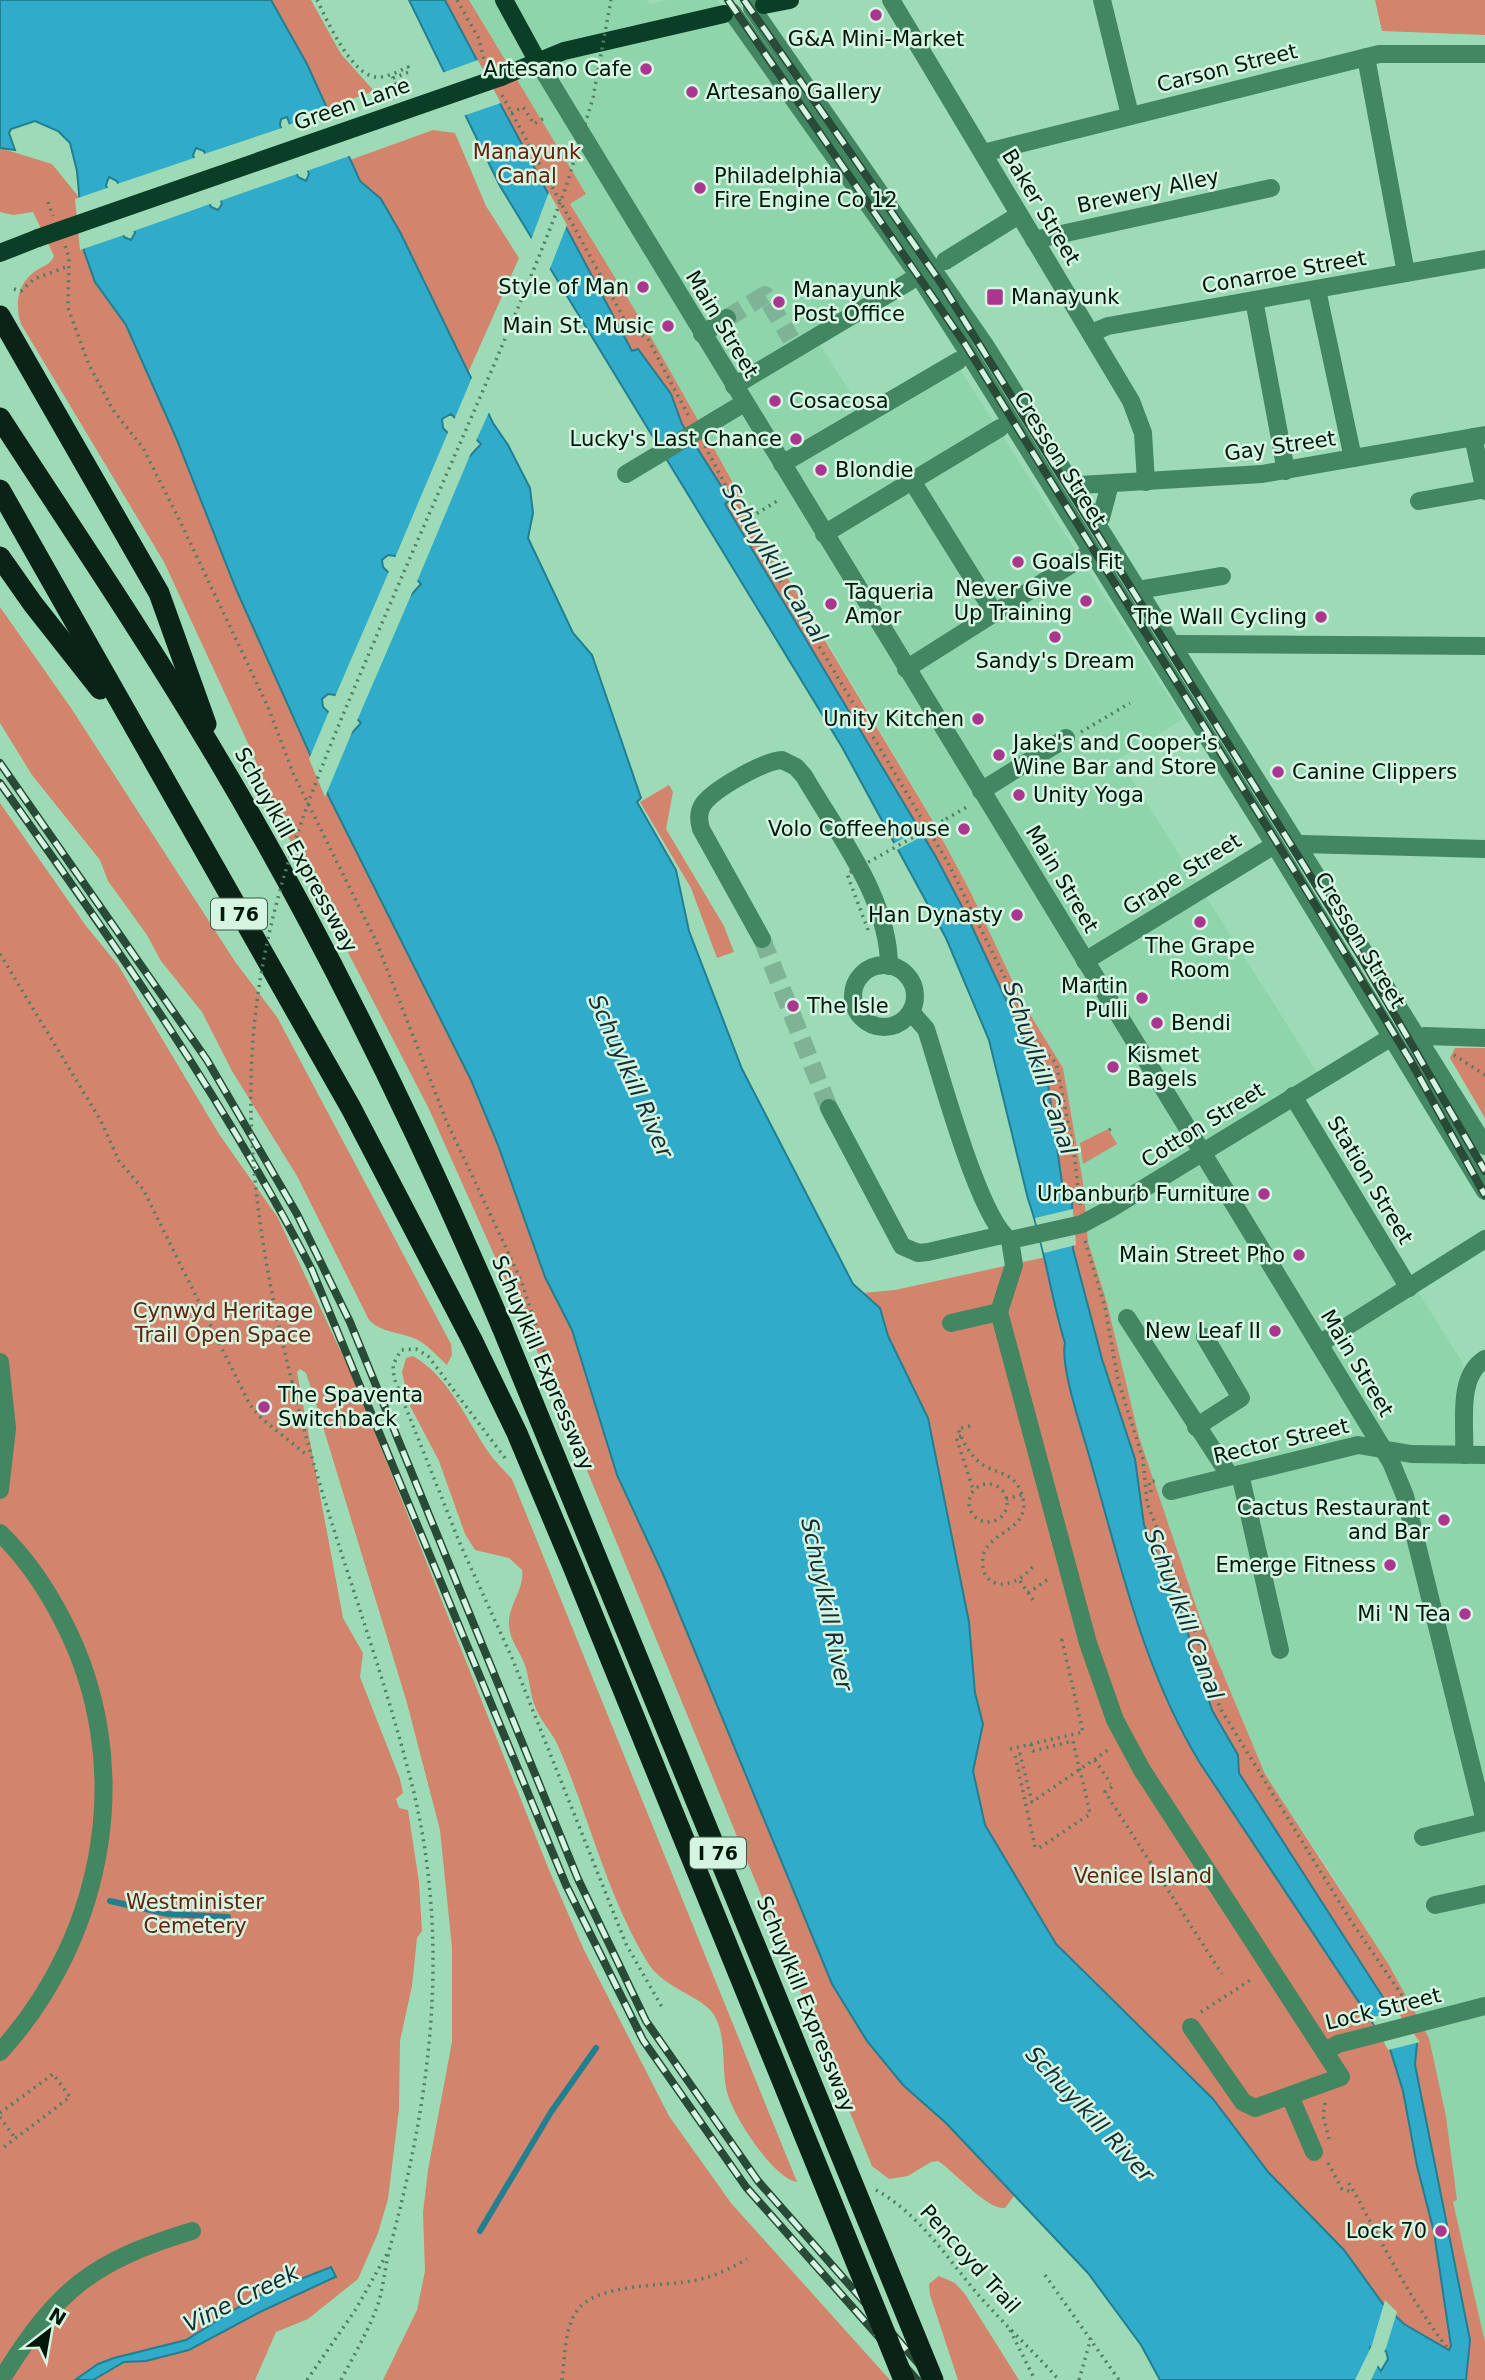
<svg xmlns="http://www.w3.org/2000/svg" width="1485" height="2380" viewBox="0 0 1485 2380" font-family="'DejaVu Sans',sans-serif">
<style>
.built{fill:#8ed5ac}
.green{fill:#d2856c}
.water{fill:#30abc9;stroke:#227f90;stroke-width:2;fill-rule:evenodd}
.pier{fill:#9ddbb7}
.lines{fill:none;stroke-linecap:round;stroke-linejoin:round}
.stream{stroke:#227f90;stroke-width:6}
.minor-tunnel{stroke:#7eb495;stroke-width:18;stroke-dasharray:18 9;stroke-linecap:butt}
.path{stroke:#527d65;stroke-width:3.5;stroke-dasharray:2 5;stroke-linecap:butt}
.minor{stroke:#438662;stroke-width:18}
.major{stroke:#0a3e26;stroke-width:18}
.highway{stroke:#0a2316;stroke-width:21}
.rail-casing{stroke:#2a4a38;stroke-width:8}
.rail{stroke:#d5f4e1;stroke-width:5;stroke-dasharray:16;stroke-linecap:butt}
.path-bridge{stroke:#527d65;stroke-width:3.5;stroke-dasharray:2 5;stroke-linecap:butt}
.major-bridge{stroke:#0a3e26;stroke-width:18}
.highway-bridge{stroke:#0a2316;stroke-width:21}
.poi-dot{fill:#aa368f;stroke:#d5f4e1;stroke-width:2.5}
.labels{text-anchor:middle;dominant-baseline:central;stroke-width:5;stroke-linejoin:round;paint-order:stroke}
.shield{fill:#d5f4e1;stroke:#41594b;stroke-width:2}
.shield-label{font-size:19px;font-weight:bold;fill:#01170b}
.poi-label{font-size:21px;fill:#01170b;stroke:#d5f4e1;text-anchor:end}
.street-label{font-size:21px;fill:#01170b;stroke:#d5f4e1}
.park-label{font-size:21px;fill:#65220b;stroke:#d5f4e1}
.water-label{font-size:23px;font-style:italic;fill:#152e35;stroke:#d5f4e1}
</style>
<rect width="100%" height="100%" fill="#9ddbb7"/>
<path class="built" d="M469 0H647L650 4 667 0H717L914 283 817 339 863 413 954 360 1183 719 1119 759 1319 1075 1291 1091 1463 1363 1464 1457 1485 1459V2342L1453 2202 1457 2200 1446 2116 1429 2038 1334 1878 1265 1774 1201 1621 1139 1437 1107 1303 1088 1242 1083 1182 1063 1068 1023 1003 971 893 931 818 570 204 586 194Z"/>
<g class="green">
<path d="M271 0H311L341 54 374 91 325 109 307 64Z"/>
<path d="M409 0H469L586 194 570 204 647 330 775 557 931 818 971 893 1023 1003 1063 1068 1083 1182 1088 1242 1107 1303 1139 1437 1201 1621 1265 1774 1389 1965 1429 2038 1446 2116 1457 2200 1453 2202 1485 2342V2380H1464L1449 2350 1404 2324 1383 2304 1344 2250 1269 2173 1213 2099 1055 1944 985 1825 973 1771 983 1724 975 1693 969 1621 928 1418 888 1336 880 1308 862 1293 895 1290 1046 1257 1036 1216 1028 1199 989 1040 946 938 842 747 500 186Z"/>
<path d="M1375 0H1485V35L1382 31Z"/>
<path d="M433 130 455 133 486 206 519 258 468 373 401 234 381 199 360 181 350 160Z"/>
<path d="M0 148 52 164 78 196 84 251 95 282 126 325 177 440 236 589 330 799 471 1080 498 1145 545 1277 572 1330 617 1475 663 1574 832 1984 867 2041 903 2085 946 2123 1014 2196 1005 2208C987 2210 955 2172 938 2161L931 2162 908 2176 889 2179 872 2166 550 1380 429 1109 278 817 252 752 164 562 21 324C14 303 18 282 37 270 45 265 50 265 54 256L33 212 13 215 0 212Z"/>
<path d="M0 607 71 708 236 963 277 1017 451 1344 452 1355 447 1365C437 1356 428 1345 416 1339 400 1332 382 1333 369 1320L297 1176 232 1071 202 1012 161 961 147 935 108 881 100 860 32 775 0 723Z"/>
<path d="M669 785 673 792 666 829 724 926 734 952 717 958 691 888 640 802Z"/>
<path d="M0 803 86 926 118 965 219 1134 278 1218 352 1375 549 1870 584 1950 669 2116 731 2203 890 2380H383L417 2310 425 2271 423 2213 428 2170 452 2042V1948L440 1830 407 1703 317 1407 306 1373 300 1369 297 1372 343 1618 363 1653 360 1677 400 1779 403 1793 396 1799 399 1808 408 1810 419 1882 422 1931 417 1938 412 1986 400 2041 399 2109 388 2199 378 2233 358 2279 308 2319 276 2332 255 2380H0Z"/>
<path d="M1455 1048H1485V1118L1450 1058Z"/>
<path d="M1108 1129 1117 1144 1083 1164 1080 1143Z"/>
<path d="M413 1356C448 1376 465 1417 487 1450 494 1461 504 1470 512 1479L797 2182C773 2178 733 2116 727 2092 721 2068 727 2036 714 2015 704 1997 663 1988 648 1963 607 1896 590 1819 559 1748 554 1735 543 1724 537 1711 530 1697 530 1680 525 1665 520 1651 510 1641 509 1626 507 1606 525 1590 522 1570L509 1558 475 1550 465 1534 439 1461 409 1404 402 1372 406 1358Z"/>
<path d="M939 2276 955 2283 965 2294 1019 2380H958L930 2295 929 2284Z"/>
</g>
<g class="water">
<path d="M0 0H271L307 64 360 181 381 199 401 234 493 423 508 445 530 488 533 513 528 538 573 633 592 655 641 798 637 802 676 870 689 931 742 1069 853 1284 880 1308 888 1336 928 1418 969 1622 975 1693 983 1724 973 1771 985 1825 1056 1944 1213 2099 1269 2173 1344 2250 1383 2304 1404 2324 1449 2350 1451 2346 1434 2232 1417 2166 1403 2091 1390 2049 1200 1763C1142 1668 1119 1558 1088 1452 1081 1427 1060 1366 1065 1343 1050 1295 1045 1247 1028 1199L989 1040 946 938 842 747 500 186 409 0H445L632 351 638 349 671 394 682 424 730 500 725 504 731 514 936 857 967 916 1037 1066 1045 1063 1063 1190 1072 1200 1073 1249 1102 1359 1135 1459 1144 1525 1176 1596 1212 1710 1238 1755 1239 1773 1386 2002 1417 2043 1415 2065 1470 2340 1466 2380H1160L1141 2345 1088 2273 946 2123 903 2085 867 2041 832 1984 663 1574 617 1475 572 1330 545 1277 498 1145 471 1080 330 799 236 589 177 440 126 325 95 282 84 251 77 171 70 143 58 131 35 121 11 129 9 133 15 150 0 148ZM287 117 309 174 306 181 298 177 280 125 281 119ZM196 148 204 151 222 204 218 210 211 207 193 155ZM109 177 117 181 135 233 131 240 124 237 106 185ZM451 414 481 444 470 456 443 428 442 419ZM388 555 395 556 421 584 411 595 383 567 382 560ZM328 694 335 695 361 723 351 734 323 707 322 699ZM1370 2347 1386 2351 1388 2359 1381 2371 1370 2356Z"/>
<path d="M331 2267 336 2277 333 2278 260 2312 189 2350 146 2361 124 2362 93 2380H75L98 2364 114 2358 186 2340 255 2297Z"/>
</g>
<g class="pier">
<path d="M478 60 501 103 463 116 442 73Z"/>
<path d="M330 111 352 155 304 172 288 125Z"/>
<path d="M285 127 300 173 217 202 201 155Z"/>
<path d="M197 157 213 203 131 232 114 185Z"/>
<path d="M110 187 127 234 80 250 75 199Z"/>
<path d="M549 192 567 225 549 271 531 240Z"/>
<path d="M473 375 490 410 475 443 454 420Z"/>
<path d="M449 430 470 451 473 448 416 584 394 560Z"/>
<path d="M390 569 411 590 415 586 356 723 334 699Z"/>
<path d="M330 709 350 729 355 725 325 797 309 759Z"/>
<path d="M922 828 926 834 895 851 891 845Z"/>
<path d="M1073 1209 1076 1245 1044 1253 1035 1218Z"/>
<path d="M1396 2010 1420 2042 1388 2050 1371 2018Z"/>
<path d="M1385 2300 1397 2312 1386 2348 1383 2354 1373 2351 1379 2363 1371 2380H1355L1372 2345Z"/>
</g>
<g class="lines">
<g class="stream">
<path d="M110 1901 168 1914 228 1917"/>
<path d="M480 2231 551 2112 596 2048"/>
</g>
<g class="minor-tunnel">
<path d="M727 318 765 295 791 339"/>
<path d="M762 939 829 1108"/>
</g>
<g class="path">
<path d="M317 0C327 20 351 75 376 77 386 78 399 71 408 67L409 72 393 78 399 92"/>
<path d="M457 0 479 39 485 64"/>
<path d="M502 95 628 326 648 339 688 415"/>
<path d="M511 113 523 107 534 124 546 117"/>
<path d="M48 202 53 216"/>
<path d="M65 246 69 257 68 308 89 365 113 410 143 448 179 519 268 707 293 773 376 941 446 1120 521 1280 583 1469"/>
<path d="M14 289 21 291 34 279 69 266"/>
<path d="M705 446 741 515 947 861 1038 1044 1056 1063 1074 1152 1080 1205"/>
<path d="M745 521 777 501"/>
<path d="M1081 732 1130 703"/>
<path d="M946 819 967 807"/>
<path d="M0 954 101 1121 119 1161 143 1189 250 1405 261 1418 308 1456"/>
<path d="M1454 1055 1485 1075"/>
<path d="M1109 1130 1115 1127"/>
<path d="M1085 1241 1105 1307 1118 1380 1143 1459 1147 1503 1182 1591 1220 1708 1351 1921 1410 2007"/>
<path d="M292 1382C325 1521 380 1654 414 1793 450 1946 431 2097 390 2247 385 2266 384 2285 378 2304 369 2330 354 2355 341 2380"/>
<path d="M970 1426 958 1429C964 1443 970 1456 983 1465 998 1474 1014 1473 1021 1492 1036 1531 987 1530 983 1557 979 1592 1015 1591 1034 1565"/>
<path d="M961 1436 956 1437 974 1492"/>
<path d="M505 1458 428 1356 416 1349 401 1350 393 1365 394 1378 461 1546 512 1658 626 1944 663 2009"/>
<circle cx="988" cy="1503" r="19"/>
<path d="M1151 1492 1149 1482 1155 1481"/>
<path d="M1006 1499 1022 1495"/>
<path d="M1020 1581 1033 1600"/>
<path d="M1028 1593 1050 1578"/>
<path d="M1031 1744 1033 1751 1073 1741C1076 1755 1079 1768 1083 1782L1090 1814 1039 1848 1035 1847 1015 1755 1020 1754 1032 1802 1111 1748"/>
<path d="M1010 1749 1083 1732 1062 1640H1066"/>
<path d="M1095 1760 1111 1784"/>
<path d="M1112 1787 1105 1792 1222 1974"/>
<path d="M1201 2012 1252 1979"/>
<path d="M1325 2103 1323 2115 1329 2139"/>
<path d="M0 2113 53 2074 70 2097 0 2150"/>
<path d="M0 2117 15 2138"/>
<path d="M1328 2163 1342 2189 1353 2192"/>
<path d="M1349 2183C1381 2240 1409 2299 1449 2350"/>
<path d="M876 2190C920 2214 949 2261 981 2298 1006 2326 1034 2352 1059 2380"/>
<path d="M1045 2275 1119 2380"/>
<path d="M1010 2330 1035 2380"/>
<path d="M307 2380 356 2309 388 2252"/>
<path d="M562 2380C565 2359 564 2330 576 2312 595 2282 665 2287 697 2280 716 2276 731 2268 747 2259"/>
<path d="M1079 2380 1091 2338"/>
</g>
<g class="minor">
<path d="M891 0 1131 401 1143 433 1146 482"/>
<path d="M1102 0 1130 115"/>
<path d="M752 8 985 345 1485 1146"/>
<path d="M732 12 919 276 969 354 1276 847 1485 1191"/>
<path d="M1366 57 1406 273"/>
<path d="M538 62 1391 1462 1405 1496 1485 1821"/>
<path d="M983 153 1379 54H1485"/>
<path d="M1034 240 1271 188"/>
<path d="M945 261 1019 215"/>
<path d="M1317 290 1353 458"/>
<path d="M1254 300 1286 471"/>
<path d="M1091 333 1108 326 1485 259"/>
<path d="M702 334 727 318"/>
<path d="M734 386 910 281"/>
<path d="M1473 437 1485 491"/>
<path d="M782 464 958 361"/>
<path d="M626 474 744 403"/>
<path d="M912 481 995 614"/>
<path d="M1080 485 1262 474 1485 435"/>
<path d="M1419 501 1485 489"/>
<path d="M1101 518 1110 484"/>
<path d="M824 534 1000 428"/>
<path d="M1144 589 1222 576"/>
<path d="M1178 644 1485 646"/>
<path d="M906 669 1086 555"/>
<path d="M981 791 1066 738"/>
<path d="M1302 844 1485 849"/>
<path d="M762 939 701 829C698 819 698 811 704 803 716 788 764 761 782 760L796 767 804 776C837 833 889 898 889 966"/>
<path d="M1085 961 1268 849"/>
<circle cx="884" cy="996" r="31"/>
<path d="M911 1012 926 1029C940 1071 979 1220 1010 1240"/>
<path d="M1425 1036 1485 1038"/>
<path d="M1293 1096 1409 1288"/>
<path d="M829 1108 902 1246 918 1253 928 1252 1002 1235"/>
<path d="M1127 1318 1230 1476"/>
<path d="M951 1323 999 1312"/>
<path d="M1319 1344 1485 1239"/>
<path d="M0 1362 7 1428 0 1490"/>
<path d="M1196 1427 1241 1398 1205 1337"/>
<path d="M1464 1455C1466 1424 1456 1377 1485 1359"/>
<path d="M1240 1474 1280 1650"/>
<path d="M1171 1491 1358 1445 1411 1454 1485 1455"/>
<path d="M0 1533C25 1557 46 1588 62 1619 137 1761 107 1934 0 2052"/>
<path d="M1423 1837 1485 1822"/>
<path d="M1435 1905 1485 1894"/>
<path d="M1191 2027 1243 2102 1255 2108 1341 2077 1142 1770 1115 1720 1088 1643 999 1312 1014 1265 1010 1240 1082 1224 1110 1209 1385 1041"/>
<path d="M1325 2051 1338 2044 1485 2006"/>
<path d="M1290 2096 1314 2152"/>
<path d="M1 2380C57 2290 90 2262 192 2231"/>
</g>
<g class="major">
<path d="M504 0 538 62"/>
<path d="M764 5 790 0"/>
<path d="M501 77 564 51 724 14"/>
<path d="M0 253 38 238"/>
</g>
<g class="highway">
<path d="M0 316 159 593 206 724"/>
<path d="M0 418C74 532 150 644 219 761 327 943 419 1133 502 1327"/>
<path d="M0 490 351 1108 472 1340"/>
<path d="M0 557 33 604 100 689"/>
</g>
<defs>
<g id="rail">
<path d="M728 0 965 344 1297 875 1410 1060 1485 1195"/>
<path d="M744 0 941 283 1361 957 1485 1171"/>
<path d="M0 763 207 1060 297 1214 350 1322 578 1879 646 2021 758 2181 933 2380"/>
<path d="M0 783C112 940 223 1098 312 1270L566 1885 643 2040 746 2187 917 2380"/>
</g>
</defs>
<use href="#rail" class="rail-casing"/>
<use href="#rail" class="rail"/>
<g class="path-bridge">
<path d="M868 930 847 874 946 819"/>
<path d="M292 1382C264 1269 244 1156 253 1039 264 897 319 770 374 642 438 490 508 341 566 187L593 98 611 0"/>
</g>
<path class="major-bridge" d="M38 238 501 77"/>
<g class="highway-bridge">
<path d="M502 1327 933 2380"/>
<path d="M472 1340 517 1433 572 1564 904 2380"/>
</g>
</g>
<g class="poi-dot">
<circle cx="876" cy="15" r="7"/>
<circle cx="646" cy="69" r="7"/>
<circle cx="692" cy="92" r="7"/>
<circle cx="700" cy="188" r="7"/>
<circle cx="643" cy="287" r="7"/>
<rect x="986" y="288" width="18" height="18" rx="3.5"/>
<circle cx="779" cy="302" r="7"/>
<circle cx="668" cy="326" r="7"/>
<circle cx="775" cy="401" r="7"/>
<circle cx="796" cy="439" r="7"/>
<circle cx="821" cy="470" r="7"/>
<circle cx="1018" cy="562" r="7"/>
<circle cx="1086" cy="601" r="7"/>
<circle cx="831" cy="604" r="7"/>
<circle cx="1321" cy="617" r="7"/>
<circle cx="1055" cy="637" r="7"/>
<circle cx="978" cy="719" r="7"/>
<circle cx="999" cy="755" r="7"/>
<circle cx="1278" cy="772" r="7"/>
<circle cx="1019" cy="795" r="7"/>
<circle cx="964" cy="829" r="7"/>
<circle cx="1017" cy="915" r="7"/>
<circle cx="1200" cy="922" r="7"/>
<circle cx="1142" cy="998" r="7"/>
<circle cx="793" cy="1006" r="7"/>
<circle cx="1157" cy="1023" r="7"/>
<circle cx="1113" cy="1067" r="7"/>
<circle cx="1264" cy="1194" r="7"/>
<circle cx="1299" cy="1255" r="7"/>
<circle cx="1275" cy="1331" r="7"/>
<circle cx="264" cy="1407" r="7"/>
<circle cx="1444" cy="1520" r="7"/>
<circle cx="1390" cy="1565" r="7"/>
<circle cx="1465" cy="1614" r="7"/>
<circle cx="1441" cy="2231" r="7"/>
</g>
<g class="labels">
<g class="shield">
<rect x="211" y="898.5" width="56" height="31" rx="5"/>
<rect x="690" y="1837.5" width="56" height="31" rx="5"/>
</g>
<g class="shield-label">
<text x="239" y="914">I 76</text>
<text x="718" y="1853">I 76</text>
</g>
<g class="poi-label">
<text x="876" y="39" text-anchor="middle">G&amp;A Mini-Market</text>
<text x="632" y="69">Artesano Cafe</text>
<text x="706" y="92" text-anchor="start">Artesano Gallery</text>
<text x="714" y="176" text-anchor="start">Philadelphia<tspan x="714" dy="24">Fire Engine Co 12</tspan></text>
<text x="629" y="287">Style of Man</text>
<text x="793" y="290" text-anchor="start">Manayunk<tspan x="793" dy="24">Post Office</tspan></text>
<text x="1011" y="297" text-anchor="start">Manayunk</text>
<text x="654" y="326">Main St. Music</text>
<text x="789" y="401" text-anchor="start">Cosacosa</text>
<text x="782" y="439">Lucky's Last Chance</text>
<text x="835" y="470" text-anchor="start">Blondie</text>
<text x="1032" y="562" text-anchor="start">Goals Fit</text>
<text x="1072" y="589">Never Give<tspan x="1072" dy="24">Up Training</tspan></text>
<text x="845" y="592" text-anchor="start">Taqueria<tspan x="845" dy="24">Amor</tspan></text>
<text x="1307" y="617">The Wall Cycling</text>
<text x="1055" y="661" text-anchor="middle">Sandy's Dream</text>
<text x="964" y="719">Unity Kitchen</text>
<text x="1013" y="743" text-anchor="start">Jake's and Cooper's<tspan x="1013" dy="24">Wine Bar and Store</tspan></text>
<text x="1292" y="772" text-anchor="start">Canine Clippers</text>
<text x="1033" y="795" text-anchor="start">Unity Yoga</text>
<text x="950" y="829">Volo Coffeehouse</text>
<text x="1003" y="915">Han Dynasty</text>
<text x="1200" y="946" text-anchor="middle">The Grape<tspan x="1200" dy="24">Room</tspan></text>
<text x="1128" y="986">Martin<tspan x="1128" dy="24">Pulli</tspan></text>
<text x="807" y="1006" text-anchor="start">The Isle</text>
<text x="1171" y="1023" text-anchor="start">Bendi</text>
<text x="1127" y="1055" text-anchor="start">Kismet<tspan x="1127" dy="24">Bagels</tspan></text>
<text x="1250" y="1194">Urbanburb Furniture</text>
<text x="1285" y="1255">Main Street Pho</text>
<text x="1261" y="1331">New Leaf II</text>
<text x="278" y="1395" text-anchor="start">The Spaventa<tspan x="278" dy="24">Switchback</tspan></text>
<text x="1430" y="1508">Cactus Restaurant<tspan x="1430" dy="24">and Bar</tspan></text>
<text x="1376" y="1565">Emerge Fitness</text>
<text x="1451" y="1614">Mi 'N Tea</text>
<text x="1427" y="2231">Lock 70</text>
</g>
<g class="street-label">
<text transform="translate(1227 68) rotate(-14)">Carson Street</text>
<text transform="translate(352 104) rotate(-19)">Green Lane</text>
<text transform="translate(1148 191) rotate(-12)">Brewery Alley</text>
<text transform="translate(1041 207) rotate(59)">Baker Street</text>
<text transform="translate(1284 272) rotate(-10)">Conarroe Street</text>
<text transform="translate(722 324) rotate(59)">Main Street</text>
<text transform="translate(1280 446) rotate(-8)">Gay Street</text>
<text transform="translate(1060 459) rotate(58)">Cresson Street</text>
<text transform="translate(296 850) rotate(61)">Schuylkill Expressway</text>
<text transform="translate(1182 874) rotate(-32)">Grape Street</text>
<text transform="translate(1062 879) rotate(59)">Main Street</text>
<text transform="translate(1360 940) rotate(59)">Cresson Street</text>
<text transform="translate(1203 1125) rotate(-32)">Cotton Street</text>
<text transform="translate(1370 1180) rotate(59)">Station Street</text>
<text transform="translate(543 1363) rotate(67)">Schuylkill Expressway</text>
<text transform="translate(1357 1363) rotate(59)">Main Street</text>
<text transform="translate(1281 1441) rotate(-13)">Rector Street</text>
<text transform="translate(806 2004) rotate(68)">Schuylkill Expressway</text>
<text transform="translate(1383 2009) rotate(-14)">Lock Street</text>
<text transform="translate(970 2259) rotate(48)">Pencoyd Trail</text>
</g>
<g class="park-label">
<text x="527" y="152">Manayunk<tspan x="527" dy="24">Canal</tspan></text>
<text x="223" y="1311">Cynwyd Heritage<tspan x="223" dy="24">Trail Open Space</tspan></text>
<text x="1143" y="1876">Venice Island</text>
<text x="195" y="1902">Westminister<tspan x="195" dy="24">Cemetery</tspan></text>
</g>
<g class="water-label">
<text transform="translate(775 563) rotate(59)">Schuylkill Canal</text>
<text transform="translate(1040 1068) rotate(71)">Schuylkill Canal</text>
<text transform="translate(631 1076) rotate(66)">Schuylkill River</text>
<text transform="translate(827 1604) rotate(78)">Schuylkill River</text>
<text transform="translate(1184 1614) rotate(69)">Schuylkill Canal</text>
<text transform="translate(1090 2114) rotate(47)">Schuylkill River</text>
<text transform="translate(241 2298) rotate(-26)">Vine Creek</text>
</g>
</g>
<g transform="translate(49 2331) rotate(31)" stroke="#d5f4e1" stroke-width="5" paint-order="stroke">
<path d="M0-5L12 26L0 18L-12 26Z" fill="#01170b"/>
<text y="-10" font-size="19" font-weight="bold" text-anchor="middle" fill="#01170b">N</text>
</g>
</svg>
